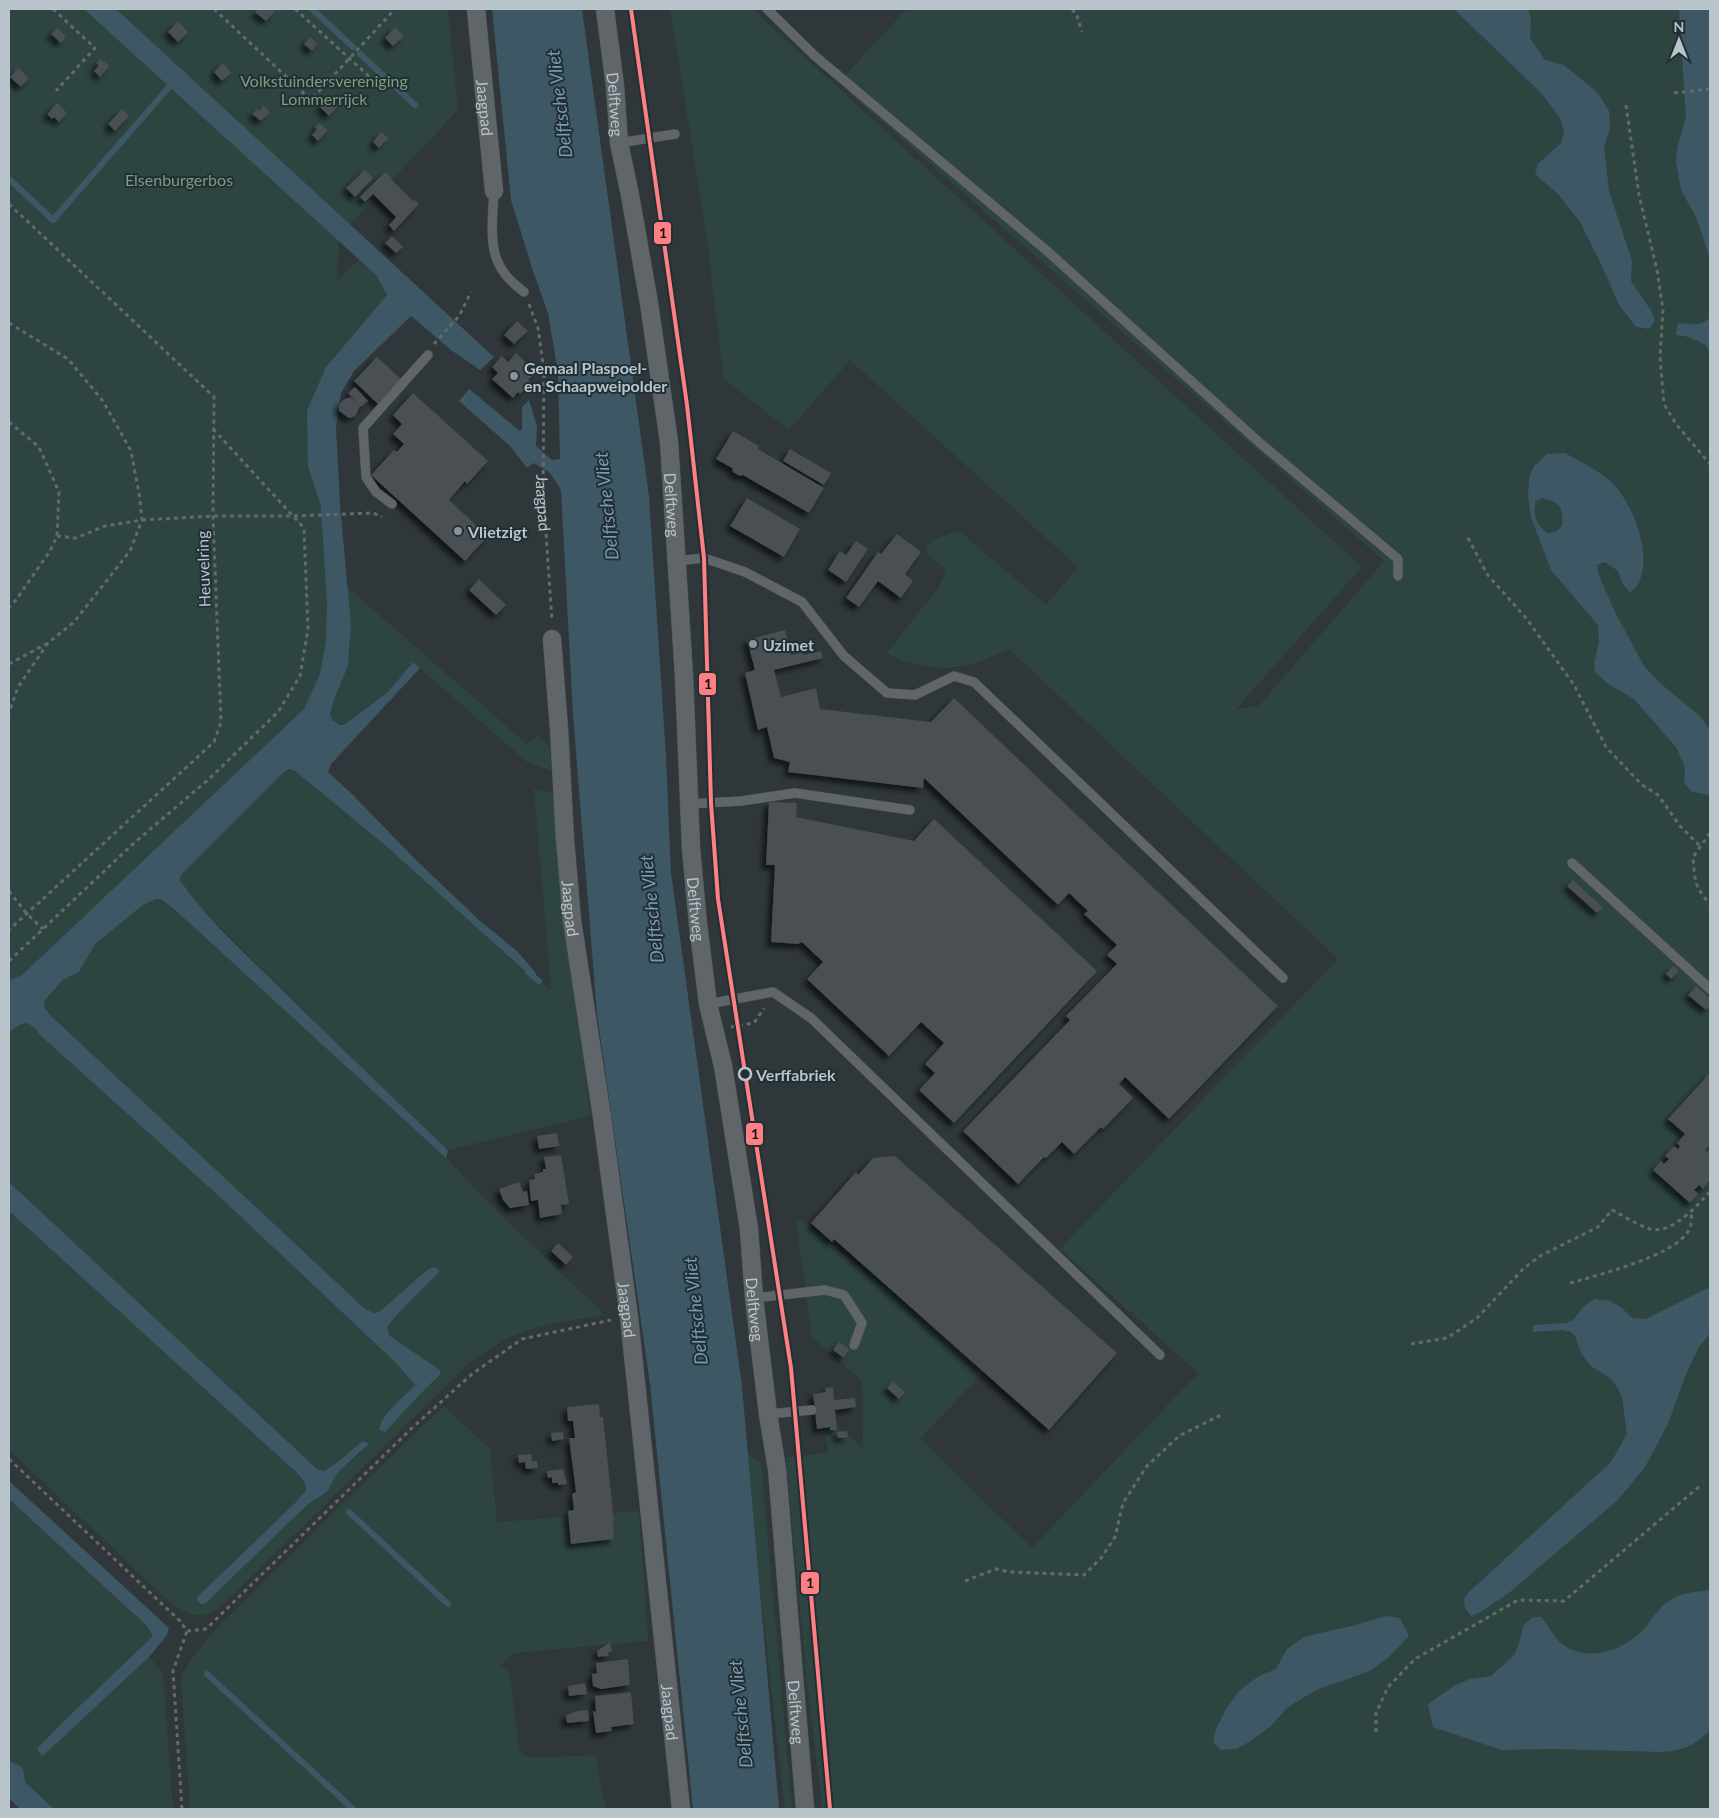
<svg xmlns="http://www.w3.org/2000/svg" width="1719" height="1818" viewBox="0 0 1719 1818" font-family="Lato,sans-serif">
<style>
.green{fill:#2e4440}
.water{fill:#3e5764;fill-rule:evenodd}
.lines{fill:none;stroke-linecap:round;stroke-linejoin:round}
.stream{stroke:#3e5764;stroke-width:6}
.building{fill:#484f52;filter:url(#shadow)}
.service-casing{stroke:#4c5256;stroke-width:10}
.minor-casing{stroke:#4c5256;stroke-width:19}
.path{stroke:#63696d;stroke-width:3;stroke-dasharray:4 4;stroke-linecap:butt}
.service{stroke:#5f6569;stroke-width:9}
.minor{stroke:#5f6569;stroke-width:18}
.tram-1-casing{stroke:#212f36;stroke-width:8}
.tram-1{stroke:#ff8082;stroke-width:4}
.poi-dot{fill:#899399;stroke:#212f36;stroke-width:2}
.stop-dot{fill:#212f36;stroke:#b9c4cb;stroke-width:2.5}
.labels{text-anchor:middle;dominant-baseline:central;stroke-width:4;stroke-linejoin:round;paint-order:stroke}
.park-label{font-size:16px;fill:#7a9f79;stroke:#212f36}
.street-label{font-size:16px;fill:#b9c4cb;stroke:#212f36}
.poi-label{font-size:16px;font-weight:bold;fill:#b9c4cb;stroke:#212f36;text-anchor:start}
.stop-label{font-size:16px;font-weight:bold;fill:#b9c4cb;stroke:#212f36;text-anchor:start}
.water-label{font-size:18px;font-style:italic;fill:#7c9bab;stroke:#212f36}
.line-badge{stroke:#212f36;stroke-width:2}
.pale-badge-label{font-size:14px;text-anchor:middle;font-weight:bold;fill:#111}
</style>
<defs>
<filter id="shadow"><feDropShadow dx="-4.5" dy="4.5" stdDeviation="2.5" flood-color="#0009"/></filter>
</defs>
<rect width="100%" height="100%" fill="#2f373b"/>
<g class="green">
<path d="M9 9H448L458 110 339 236 337 280 359 260 376 275 387 295 334 357 336 599 323 705 9 1017Z"/>
<path d="M670 9H752L1362 567 1236 709 1259 706 1384 561 848 92 854 84 845 75 907 9H1710V1809H822L806 1672 786 1457 828 1453 824 1418 863 1447 862 1381 812 1337 796 1220 808 1224 985 1370 920 1439 1032 1548 1198 1373 1060 1249 1338 959 1009 649C996 654 983 662 969 665 944 671 909 667 887 653L939 587 945 573 944 568 929 556 926 547 935 539 959 531 1046 605 1078 567 850 360 789 430 724 379 706 232Z"/>
<path d="M347 587 527 744 538 736 550 748 552 771 528 763 413 662 388 692 344 725C338 725 331 721 330 715 329 699 345 679 348 664 353 638 350 613 347 587Z"/>
<path d="M289 769 295 771 386 846 534 979 551 989 534 789 554 794 590 1116 448 1150 340 1047 196 903 180 880 181 875 284 772Z"/>
<path d="M156 899 163 900 174 909 446 1158 499 1213 605 1315C575 1320 543 1323 515 1335 498 1342 483 1353 469 1363L236 1592C209 1615 207 1624 173 1605L9 1450V1211L298 1474 305 1483 306 1490 295 1503 202 1592 197 1597 198 1601 206 1603 308 1504 327 1492 338 1472 362 1452 363 1441C351 1450 336 1465 324 1471L317 1469 9 1182V1033C24 1019 29 1020 41 1036L222 1199 394 1361 415 1385 402 1399C415 1395 437 1387 440 1371L390 1336 387 1328C402 1307 423 1290 439 1271L435 1267 427 1270 379 1312 374 1313 364 1308 49 1015 44 1007 45 1000 63 980 79 972 94 944 144 905Z"/>
<path d="M444 1406 490 1449 497 1522 639 1511 648 1641 515 1653 500 1665 510 1674 519 1749 524 1756 538 1758 596 1755 601 1790 606 1809H190L181 1677C202 1638 237 1609 268 1578 326 1520 385 1462 444 1406Z"/>
<path d="M748 1454 761 1463 792 1809H785L759 1580Z"/>
<path d="M9 1499 147 1626 153 1636 65 1720 38 1749 41 1755H44L149 1657 163 1673 173 1809H54L25 1782C24 1766 22 1767 9 1761Z"/>
</g>
<g class="water">
<path d="M84 9H116L494 357 480 370 451 350 411 316 354 371 341 393 336 427 340 505 351 625 348 666 334 699 330 714 332 720 340 725H344L388 692 413 662 420 668 331 764 328 772 352 794 415 859 480 921 517 951 536 973 534 979 386 846 295 771 289 769 284 772 181 875 180 880C207 920 244 952 278 986 334 1041 391 1096 448 1150L446 1158 174 909 162 900 156 899 143 905 95 944 79 972 63 980 45 1000 44 1007 50 1015 364 1308 374 1313 379 1312 427 1270 435 1267 440 1271 394 1318 387 1328 390 1336 441 1371 439 1376 420 1394 385 1432 379 1430C381 1414 405 1396 415 1385L394 1361 222 1199 41 1036C29 1020 24 1019 9 1033V981L22 975 304 709 320 674 326 642 327 603 321 506 308 466 307 411 326 367 387 295 376 275Z"/>
<path d="M492 9H582L649 496 666 757 671 873 742 1386 779 1809H693L650 1384 597 1014 573 715 561 490 550 473 534 463 527 468 511 447 459 401 469 389 520 431 522 429V407L529 400 537 426 536 446 552 460 560 459 558 373 548 313 533 271 511 200Z"/>
<path d="M1454 9H1528L1531 17 1530 38 1545 60 1564 65 1598 93 1609 111 1610 129 1604 147 1609 191 1632 261 1631 281 1652 312 1655 321 1649 329 1636 327 1619 305 1601 264 1580 222 1558 194 1535 174 1538 164 1561 143 1564 132 1560 118 1542 94Z"/>
<path d="M1679 9H1708L1710 15V266L1708 252 1696 217 1681 190 1676 162 1677 148 1686 117Z"/>
<path d="M1710 317V354L1706 345 1689 337 1676 335 1678 323C1689 324 1702 327 1710 317Z"/>
<path d="M1565 453C1580 461 1595 469 1608 479 1632 499 1654 555 1638 584 1636 587 1632 590 1630 593L1623 584 1618 571 1605 562 1597 565 1599 576 1615 612 1644 666 1660 683 1701 717 1710 730V795L1692 792 1684 783 1685 767 1676 747 1634 699 1608 684 1595 672 1594 665 1599 641 1598 625 1551 570 1531 517 1528 496 1529 478 1534 466 1547 454ZM1542 498C1559 502 1564 507 1562 526L1555 532 1547 533C1535 523 1534 517 1535 502Z"/>
<path d="M9 1182 317 1469 324 1471C336 1465 351 1450 363 1441L369 1444 338 1472 327 1492 308 1504 206 1603 201 1604 198 1602 197 1597 295 1503 306 1490 305 1483 298 1474 9 1211Z"/>
<path d="M1710 1287V1334L1699 1347 1686 1374 1668 1424 1645 1467 1618 1500 1510 1592 1481 1612 1471 1616 1465 1608 1464 1599 1468 1593 1611 1462 1627 1434 1622 1397 1617 1387 1611 1379 1591 1366 1581 1353 1575 1336 1571 1332 1563 1330 1533 1332V1325L1566 1323 1573 1320 1584 1306 1595 1299 1610 1301 1621 1307 1632 1318 1646 1319Z"/>
<path d="M9 1481 169 1628 167 1635 149 1657 44 1755H41L37 1749 65 1720 153 1636 147 1626 9 1499Z"/>
<path d="M1710 1590V1730C1694 1746 1684 1750 1662 1752L1553 1749 1502 1750 1433 1727 1428 1704 1454 1686 1470 1679 1491 1676 1515 1654 1521 1637 1523 1626 1533 1617H1541C1549 1626 1553 1636 1562 1644 1587 1663 1622 1651 1642 1631 1652 1621 1657 1608 1670 1600 1683 1592 1696 1592 1710 1590Z"/>
<path d="M1386 1616 1400 1618 1409 1636 1389 1657 1370 1671 1316 1690 1288 1707 1271 1726 1249 1742 1236 1749 1221 1750 1213 1742 1216 1729 1226 1709 1240 1690 1259 1676 1276 1669 1287 1649 1304 1637 1356 1625Z"/>
<path d="M9 1761C23 1766 24 1767 25 1782L54 1809H20L9 1798Z"/>
</g>
<g class="lines">
<g class="stream">
<path d="M312 9 353 47"/>
<path d="M360 54 415 105"/>
<path d="M9 179 53 220 170 86"/>
<path d="M528 972 539 981"/>
<path d="M349 1512 448 1604"/>
<path d="M207 1674 353 1809"/>
</g>
</g>
<g class="building">
<path d="M258 9H272L275 11 266 21 255 12Z"/>
<path d="M178 21 188 32 178 42 168 32Z"/>
<path d="M395 27 404 36 393 46 385 38Z"/>
<path d="M57 28 66 37 61 43 51 34Z"/>
<path d="M310 37 317 44 312 51 304 44Z"/>
<path d="M101 59 109 66 100 77 94 71 99 65 96 63Z"/>
<path d="M223 63 231 73 222 81 214 72Z"/>
<path d="M18 68 29 78 21 87 10 77Z"/>
<path d="M329 98 338 106 329 116 320 107Z"/>
<path d="M57 103 67 113 59 122 54 117 52 119 47 114Z"/>
<path d="M264 106 270 112 261 121 252 114 257 109 259 111Z"/>
<path d="M122 109 129 116 115 131 108 124Z"/>
<path d="M319 123 328 130 318 141 312 135 317 129 315 127Z"/>
<path d="M381 132 388 138 379 148 373 142Z"/>
<path d="M365 170 373 178 355 197 346 188Z"/>
<path d="M384 173H387L390 176V178L413 201 415 200 418 203V205L394 231 389 225 396 217 373 194 365 202 360 197Z"/>
<path d="M392 236 403 247 396 253 385 243Z"/>
<path d="M517 321 528 331 514 344 504 335Z"/>
<path d="M516 353 536 372 528 380 531 382 520 394 518 392 513 398 492 379 498 373 492 367 502 356 508 362Z"/>
<path d="M377 357 402 380 379 405 354 381Z"/>
<path d="M355 387 368 401 361 407 360 406 355 416 349 418 339 411V405L343 400 350 397 355 401 348 393Z"/>
<path d="M413 393 488 461 467 484 465 481 449 500 488 536 465 561 371 475 394 450 397 452 404 444 393 434 402 424 393 415Z"/>
<path d="M733 431 759 446 758 449 824 488 809 513 743 475 740 476 733 472 732 468 716 459Z"/>
<path d="M790 449 831 473 824 485 783 461Z"/>
<path d="M747 498 800 529 784 557 730 526Z"/>
<path d="M897 534 921 552 905 574 913 581 901 598 878 581 859 607 846 598 878 552 881 554Z"/>
<path d="M856 541 868 549 846 582 828 570 840 551 846 555Z"/>
<path d="M479 579 506 605 496 615 469 590Z"/>
<path d="M785 630 791 655 803 652V655L821 651 823 658 774 670 781 697 816 688 820 709 931 722 954 698 1278 1006 1169 1119 1125 1077 1119 1084 1133 1098 1103 1129 1101 1127 1074 1154 1062 1142 1046 1158 1044 1157 1018 1184 963 1131 1070 1020 1066 1016 1117 964 1107 955 1117 945 1084 914 1088 911 1069 893 1058 905 924 778 923 788 788 772 790 762 774 758 767 727 758 730 745 673 755 670 747 640Z"/>
<path d="M769 802 797 803 796 817 914 841 934 819 1097 971 954 1123 919 1090 935 1073 925 1064 944 1043 921 1022 889 1056 807 979 823 962 802 942 798 944 771 942 775 865H766Z"/>
<path d="M1573 880 1603 908 1597 913 1567 886Z"/>
<path d="M1673 966 1679 971 1671 979 1666 974Z"/>
<path d="M1696 986 1710 999V1005L1706 1010 1688 995Z"/>
<path d="M1710 1073V1144L1705 1150 1710 1154V1173L1708 1175 1710 1180 1703 1189 1699 1185 1694 1190 1698 1194 1690 1203 1653 1170 1661 1161 1664 1164 1669 1159 1665 1156 1674 1146 1678 1149 1680 1146 1677 1143 1685 1134 1668 1119Z"/>
<path d="M557 1133 559 1146 539 1149 537 1136Z"/>
<path d="M561 1155 569 1204 561 1205 562 1214 540 1218 538 1200 531 1201 529 1180 535 1179 534 1174 543 1172V1169H546L544 1157Z"/>
<path d="M895 1156 1117 1353 1049 1430 834 1239 832 1242 811 1223 856 1172 858 1175 873 1158Z"/>
<path d="M519 1182 523 1192 527 1191 529 1205 510 1208 503 1200 499 1189Z"/>
<path d="M558 1243 573 1257 566 1265 551 1251Z"/>
<path d="M839 1342 849 1349 844 1358 833 1350Z"/>
<path d="M893 1382 905 1392 899 1399 887 1388Z"/>
<path d="M833 1387 834 1400 855 1398 856 1407 835 1410 837 1430H830V1427L817 1429 813 1394 826 1392 825 1388Z"/>
<path d="M599 1404 600 1417H603L614 1522H613L614 1539 571 1544 568 1511 574 1510 572 1494 576 1492 569 1438H575L573 1421H568L567 1407Z"/>
<path d="M847 1431 848 1437 838 1438 837 1432Z"/>
<path d="M563 1432 564 1439 552 1441 551 1433Z"/>
<path d="M531 1454 532 1461H537L538 1468 526 1469 525 1462 519 1463 518 1455Z"/>
<path d="M563 1469 567 1484 558 1485V1483H552V1477L548 1478 547 1471Z"/>
<path d="M610 1642 612 1652H608L609 1656 598 1657 597 1651Z"/>
<path d="M628 1659 630 1685 601 1689 593 1686 592 1674 597 1673 596 1663Z"/>
<path d="M585 1683 587 1694 569 1696 568 1686Z"/>
<path d="M631 1692 634 1724 611 1727 612 1731 596 1733 593 1711 596 1712 595 1696Z"/>
<path d="M588 1710 589 1721 567 1723 566 1715 577 1711Z"/>
</g>
<g class="lines">
<defs>
<g id="service">
<path d="M767 9 815 56 1046 250 1260 443 1398 559V576"/>
<path d="M619 143 675 134"/>
<path d="M494 191C493 211 489 245 498 262 503 275 514 284 524 292"/>
<path d="M392 504 376 492 366 477 363 428 428 355"/>
<path d="M677 561 704 558 745 572 802 602 844 656 887 693 915 695 954 676 974 682 1283 978"/>
<path d="M689 804 741 801 795 793 910 810"/>
<path d="M1572 863 1710 989"/>
<path d="M708 1004 773 992 811 1018 1160 1355"/>
<path d="M754 1298 825 1290 844 1295 862 1323 854 1345"/>
<path d="M768 1414 812 1410"/>
</g>
<g id="minor">
<path id="s2" d="M476 9 494 191"/>
<path id="s3" d="M605 9 615 86 619 143 630 195 649 303 669 442 684 676 691 848 698 924 708 1004 723 1066 749 1229 754 1298 768 1414 777 1469 805 1809"/>
<path id="s4" d="M552 639 559 729 565 839 572 920 602 1117 629 1317 681 1809"/>
</g>
</defs>
<use href="#service" class="service-casing"/>
<use href="#minor" class="minor-casing"/>
<g class="path">
<path d="M53 9 95 48 56 91"/>
<path d="M214 9 311 100 395 9"/>
<path d="M295 9 383 89"/>
<path d="M1072 9 1077 16 1082 32"/>
<path d="M1674 93 1710 89"/>
<path d="M1626 105 1639 195 1657 270 1663 310 1660 357 1664 404 1676 424 1710 464"/>
<path d="M9 204 214 397 213 516 221 722 214 742 9 930"/>
<path id="s1" d="M529 304 538 328 544 372 543 489 552 621"/>
<path d="M9 323 68 359 103 401 131 451 139 493 142 520 130 551 74 622 48 643 18 687 9 713"/>
<path d="M434 344 459 316 471 292"/>
<path d="M9 422 39 447 59 492 57 536 50 551 16 600 9 607"/>
<path d="M57 536 76 538 105 526 142 520 213 516H292L373 513 382 517"/>
<path d="M1468 538 1487 574 1526 618 1574 685 1606 747 1641 784 1658 795 1680 826 1700 846"/>
<path d="M9 664 48 643"/>
<path d="M1710 833 1693 857C1695 880 1694 887 1710 904"/>
<path d="M9 891 27 914 43 929"/>
<path d="M9 961 134 843 209 779 278 712 300 676 308 629 304 528 214 430"/>
<path d="M731 1027 754 1023 764 1008"/>
<path d="M1570 1283C1598 1275 1675 1256 1689 1230 1692 1225 1691 1216 1692 1211"/>
<path d="M1411 1344 1447 1338 1477 1318 1524 1268 1540 1256 1598 1227 1612 1210C1624 1216 1637 1225 1650 1229 1672 1235 1697 1205 1710 1192"/>
<path d="M9 1459 180 1621 187 1631"/>
<path d="M965 1581 996 1569 1010 1572 1084 1575 1101 1558 1115 1537 1123 1503 1147 1466 1179 1436 1223 1414"/>
<path d="M187 1631 206 1629 412 1428 472 1374 522 1339 611 1320"/>
<path d="M1376 1732V1713L1388 1687 1415 1659 1518 1600 1564 1601 1701 1485"/>
<path d="M182 1809 173 1671 187 1631"/>
</g>
<use href="#service" class="service"/>
<use href="#minor" class="minor"/>
<defs>
<path id="tram-1" d="M631 9 687 405 704 558 711 803 718 899 791 1368 830 1809"/>
</defs>
<use href="#tram-1" class="tram-1-casing"/>
<use href="#tram-1" class="tram-1"/>
</g>
<g class="poi-dot">
<circle cx="514" cy="376" r="5"/>
<circle cx="458" cy="531" r="5"/>
<circle cx="753" cy="644" r="5"/>
</g>
<circle class="stop-dot" cx="745" cy="1074" r="6"/>
<g class="labels">
<g class="park-label">
<text x="324" y="80">Volkstuindersvereniging<tspan x="324" dy="18">Lommerrijck</tspan></text>
<text x="179" y="179">Elsenburgerbos</text>
</g>
<g class="street-label">
<text stroke="none"><textPath href="#s3" startOffset="96">Delftweg</textPath></text>
<text stroke="none"><textPath href="#s2" startOffset="99">Jaagpad</textPath></text>
<text stroke="none"><textPath href="#s1" startOffset="201">Jaagpad</textPath></text>
<text stroke="none"><textPath href="#s3" startOffset="501">Delftweg</textPath></text>
<text transform="translate(203 569) rotate(-92)">Heuvelring</text>
<text stroke="none"><textPath href="#s4" startOffset="270">Jaagpad</textPath></text>
<text stroke="none"><textPath href="#s3" startOffset="906">Delftweg</textPath></text>
<text stroke="none"><textPath href="#s4" startOffset="675">Jaagpad</textPath></text>
<text stroke="none"><textPath href="#s3" startOffset="1311">Delftweg</textPath></text>
<text stroke="none"><textPath href="#s4" startOffset="1080">Jaagpad</textPath></text>
<text stroke="none"><textPath href="#s3" startOffset="1716">Delftweg</textPath></text>
</g>
<g class="poi-label">
<text x="524" y="367">Gemaal Plaspoel-<tspan x="524" dy="18">en Schaapweipolder</tspan></text>
<text x="468" y="531">Vlietzigt</text>
<text x="763" y="644">Uzimet</text>
</g>
<g class="stop-label">
<text x="756" y="1074">Verffabriek</text>
</g>
<g class="water-label">
<text transform="translate(559 104) rotate(-97)">Delftsche Vliet</text>
<text transform="translate(606 506) rotate(-96)">Delftsche Vliet</text>
<text transform="translate(651 909) rotate(-96)">Delftsche Vliet</text>
<text transform="translate(695 1311) rotate(-96)">Delftsche Vliet</text>
<text transform="translate(740 1714) rotate(-96)">Delftsche Vliet</text>
</g>
</g>
<g class="line-badge">
<rect x="653" y="221" width="19" height="24" rx="5" fill="#ff8082"/>
<rect x="698" y="672" width="19" height="24" rx="5" fill="#ff8082"/>
<rect x="745" y="1122" width="19" height="24" rx="5" fill="#ff8082"/>
<rect x="800" y="1571" width="20" height="24" rx="5" fill="#ff8082"/>
</g>
<g class="pale-badge-label">
<text x="663" y="238">1</text>
<text x="708" y="689">1</text>
<text x="755" y="1139">1</text>
<text x="810" y="1588">1</text>
</g>
<rect width="1719" height="1818" fill="none" stroke="#b9c4cb" stroke-width="20"/>
<g transform="translate(1679 40)" stroke="#212f36" stroke-width="4" paint-order="stroke">
<path d="M0-4L9 19L0 12L-9 19Z" fill="#b9c4cb"/>
<text y="-8" font-size="14" font-weight="bold" text-anchor="middle" fill="#b9c4cb">N</text>
</g>
</svg>
